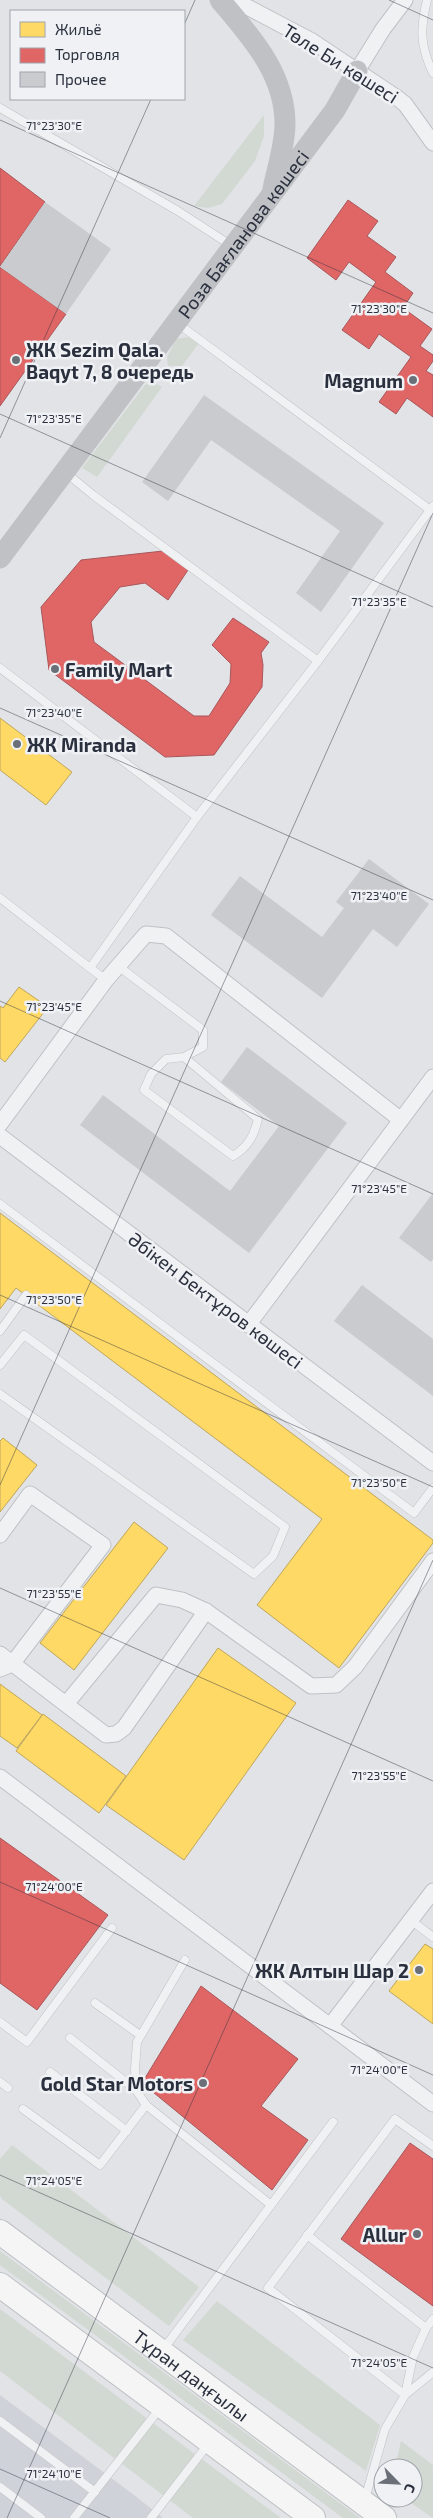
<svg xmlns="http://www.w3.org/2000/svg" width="433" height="2518" viewBox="0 0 433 2518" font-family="'Exo 2',sans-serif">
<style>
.built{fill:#d0d2d9}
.green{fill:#d2d9d2}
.homes{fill:#ffd966;stroke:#bfa65a}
.shops{fill:#e06666;stroke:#a9565a}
.building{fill:#c9cbce}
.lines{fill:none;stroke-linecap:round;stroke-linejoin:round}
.lane-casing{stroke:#c0c1c4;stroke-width:9}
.street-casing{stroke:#c0c1c4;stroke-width:17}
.primary-casing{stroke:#bec0c3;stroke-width:26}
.lane{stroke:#f0f1f3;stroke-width:8}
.street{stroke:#f0f1f3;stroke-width:15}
.secondary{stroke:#bfc1c5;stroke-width:21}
.primary{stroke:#f5f5f6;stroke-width:24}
.ticks{fill:none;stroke:#2a303d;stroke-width:1;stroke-opacity:0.45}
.poi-dot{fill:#6a6f78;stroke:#eff1f5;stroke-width:2}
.labels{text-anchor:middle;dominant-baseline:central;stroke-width:5;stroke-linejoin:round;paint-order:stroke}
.street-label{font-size:19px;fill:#2a303d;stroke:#eff1f5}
.poi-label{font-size:19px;font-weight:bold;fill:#2a303d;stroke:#eff1f5;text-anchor:end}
.ticks-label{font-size:12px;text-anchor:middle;fill:#2a303d;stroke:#eff1f5;stroke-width:5;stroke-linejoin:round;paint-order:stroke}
</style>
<rect width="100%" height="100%" fill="#e1e3e6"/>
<path class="built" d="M0 2395 134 2495 163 2518H0Z"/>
<g class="green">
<path d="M264 115V136L255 161 222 204 208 208 194 206Z"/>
<path d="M187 337 199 343 182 366H168L167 357 176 339Z"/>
<path d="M153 382 162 387 97 477 82 468 145 385Z"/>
<path d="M12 2145 199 2287 169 2326 2 2199 0 2196V2159Z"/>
<path d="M0 2251 360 2518H343L0 2265Z"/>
<path d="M217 2301 380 2425 366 2471 183 2340Z"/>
<path d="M0 2309 281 2518H193L0 2371Z"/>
<path d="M401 2441 433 2465V2518L404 2498H413V2468H395Z"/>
</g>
<g class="homes">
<path d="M0 718 72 772 46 805 0 770Z"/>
<path d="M19 987 48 1007 5 1062 0 1058V1006L3 1008Z"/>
<path d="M0 1213 433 1540V1543L339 1668 257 1605 322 1519 16 1288 0 1309Z"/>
<path d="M3 1438 37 1465 0 1512V1441Z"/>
<path d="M134 1522 168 1548 74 1670 40 1643Z"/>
<path d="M218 1648 296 1703 184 1860 106 1805Z"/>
<path d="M0 1684 42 1715 17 1748 0 1736Z"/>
<path d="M43 1714 126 1776 99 1813 16 1751Z"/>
<path d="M425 1944 433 1949V2024L389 1991Z"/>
</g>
<g class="shops">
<path d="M0 168 45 202 0 266Z"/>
<path d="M348 200 378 221 367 236 396 257 385 272 413 293 403 308 432 329 420 346 433 355V361L426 371 433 375V417L407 398 396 414 379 402 411 357 379 334 369 349 342 330 376 282 349 262 336 280 307 258Z"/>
<path d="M0 267 66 314 0 406Z"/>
<path d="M163 551 188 570 168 600 145 583 120 587 91 622 94 642 194 716H209L230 683 231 664 212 645 233 618 269 642 261 653 263 665 262 687 214 755 165 757 49 670 41 607 81 560Z"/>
<path d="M0 1838 108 1915 37 2010 0 1983Z"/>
<path d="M201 1986 298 2059 261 2106 308 2140 272 2190 142 2083Z"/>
<path d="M410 2143 433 2159V2306L341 2239Z"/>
</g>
<g class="building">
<path d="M45 202 111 249 66 314 0 267Z"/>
<path d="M204 395 384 523 321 612 296 593 340 531 211 440 168 501 142 482Z"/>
<path d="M369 859 429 904 397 947 373 929 322 998 211 915 240 876 322 937 344 908 336 902Z"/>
<path d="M247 1047 347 1123 249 1253 80 1125 103 1095 230 1191 279 1126 221 1082Z"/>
<path d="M433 1193V1259L431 1262 399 1238Z"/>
<path d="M362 1285 433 1339V1396L334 1321Z"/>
</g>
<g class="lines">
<defs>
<g id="lane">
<path d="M427 0C420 29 420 46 433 73"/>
<path d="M0 108 178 211 232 246"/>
<path d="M177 323 433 512"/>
<path d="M318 661 433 506"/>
<path d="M0 668 197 817 318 661 93 495 65 472"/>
<path d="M0 898 90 968 197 817"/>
<path d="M118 966 203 1030V1047L184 1057 166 1059 151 1074 144 1090 233 1156C248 1147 254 1136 258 1119L184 1057"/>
<path d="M90 968 106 980"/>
<path d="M0 1204 414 1513 433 1488"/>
<path d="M0 1331 26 1295"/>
<path d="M0 1365 24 1335 285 1527 273 1556 254 1574 0 1394"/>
<path d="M412 1921 433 1937"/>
<path d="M185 1960 137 2042 135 2069 136 2090 146 2105 271 2205"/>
<path d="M95 2003 140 2035"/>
<path d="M0 2022 27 2042 112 1928"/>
<path d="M70 2038 136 2090"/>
<path d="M50 2072 127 2131"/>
<path d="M0 2082 8 2088"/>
<path d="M23 2109 100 2165 146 2105"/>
<path d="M307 2235 426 2328"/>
<path d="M162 2351 333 2122"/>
<path d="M405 2395 268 2288 395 2119 433 2146"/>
<path d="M405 2395 433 2372"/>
<path d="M0 2421 95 2492"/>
<path d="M0 2487 41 2518"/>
<path d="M365 2499 385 2429 405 2395 413 2357 426 2328 433 2319"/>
<path d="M74 2518 161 2407"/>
<path d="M151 2518 209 2443"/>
</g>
<g id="street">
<path d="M234 0 312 41 396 97 405 104 433 143"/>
<path d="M357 71 383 29 405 0"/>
<path d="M0 1124 106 980 146 934 166 936 401 1120"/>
<path d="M0 1136 433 1463"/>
<path d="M248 1325 433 1077"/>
<path d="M0 1535 30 1494 103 1545 12 1664 0 1669"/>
<path d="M0 1654 106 1735 116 1734 124 1728 206 1611"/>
<path d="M66 1704 156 1595 182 1600 206 1611 311 1686 336 1685 355 1667 433 1561"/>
<path d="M0 1777 330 2026 433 1891"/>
<path d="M330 2026 433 2104"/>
</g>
<g id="primary">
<path id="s2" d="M0 2232 384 2518"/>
<path d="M0 2285 313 2518"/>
</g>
</defs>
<use href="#lane" class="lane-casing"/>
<use href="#street" class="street-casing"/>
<use href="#primary" class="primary-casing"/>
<use href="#lane" class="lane"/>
<use href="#street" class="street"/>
<g class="secondary">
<path d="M220 0C250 36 285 73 285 124 285 145 277 169 273 189"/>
<path id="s1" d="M0 558 335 110 357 71"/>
</g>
<use href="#primary" class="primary"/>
</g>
<path class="ticks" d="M389 0 433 20M184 25 195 0M0 120 433 313M0 414 433 607M0 438 151 99M0 708 433 900M0 1001 433 1194M0 1295 433 1487M0 1485 433 513M0 1588 433 1781M0 1882 433 2075M0 2175 433 2368M0 2469 110 2518M7 2518 433 1560"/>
<g class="poi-dot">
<circle cx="16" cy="360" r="5"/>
<circle cx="413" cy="380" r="5"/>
<circle cx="55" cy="669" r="5"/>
<circle cx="17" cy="744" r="5"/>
<circle cx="419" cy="1970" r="5"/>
<circle cx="203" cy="2083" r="5"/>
<circle cx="417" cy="2234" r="5"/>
</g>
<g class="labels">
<g class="street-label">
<text transform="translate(341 63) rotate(32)">Төле Би көшесі</text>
<text stroke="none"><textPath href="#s1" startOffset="405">Роза Бағланова көшесі</textPath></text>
<text transform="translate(216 1300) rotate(37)">Әбікен Бектұров көшесі</text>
<text stroke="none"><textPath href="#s2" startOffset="239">Тұран даңғылы</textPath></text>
</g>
<g class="poi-label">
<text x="26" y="349" text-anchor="start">ЖК Sezim Qala.<tspan x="26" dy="22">Baqyt 7, 8 очередь</tspan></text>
<text x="403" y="380">Magnum</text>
<text x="65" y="669" text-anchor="start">Family Mart</text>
<text x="27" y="744" text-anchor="start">ЖК Miranda</text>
<text x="409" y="1970">ЖК Алтын Шар 2</text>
<text x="193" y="2083">Gold Star Motors</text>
<text x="407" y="2234">Allur</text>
</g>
</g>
<g class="ticks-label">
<text x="54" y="130">71°23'30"E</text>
<text x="379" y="313">71°23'30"E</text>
<text x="54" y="423">71°23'35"E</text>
<text x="379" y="606">71°23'35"E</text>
<text x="54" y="717">71°23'40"E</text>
<text x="379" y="900">71°23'40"E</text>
<text x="54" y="1011">71°23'45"E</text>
<text x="379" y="1193">71°23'45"E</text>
<text x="54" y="1304">71°23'50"E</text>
<text x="379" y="1487">71°23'50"E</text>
<text x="54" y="1598">71°23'55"E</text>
<text x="379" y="1780">71°23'55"E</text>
<text x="54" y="1891">71°24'00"E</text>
<text x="379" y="2074">71°24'00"E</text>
<text x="54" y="2185">71°24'05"E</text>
<text x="379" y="2367">71°24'05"E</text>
<text x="54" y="2478">71°24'10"E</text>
</g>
<rect x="10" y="10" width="175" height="90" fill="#eff1f5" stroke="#a0a4ab"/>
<rect x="20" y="22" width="25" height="15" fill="#ffd966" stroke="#a0a4ab"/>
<text x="55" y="35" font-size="15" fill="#2a303d">Жильё</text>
<rect x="20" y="48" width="25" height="15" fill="#e06666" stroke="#a0a4ab"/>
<text x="55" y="60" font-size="15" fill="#2a303d">Торговля</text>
<rect x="20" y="72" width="25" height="15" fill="#c9cbce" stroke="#a0a4ab"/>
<text x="55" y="85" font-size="15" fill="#2a303d">Прочее</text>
<g transform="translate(398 2483) rotate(114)"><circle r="24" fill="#eff1f5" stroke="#a0a4ab"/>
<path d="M0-4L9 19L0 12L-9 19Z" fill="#6a6f78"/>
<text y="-8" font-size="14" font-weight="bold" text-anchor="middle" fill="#2a303d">С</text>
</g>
</svg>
